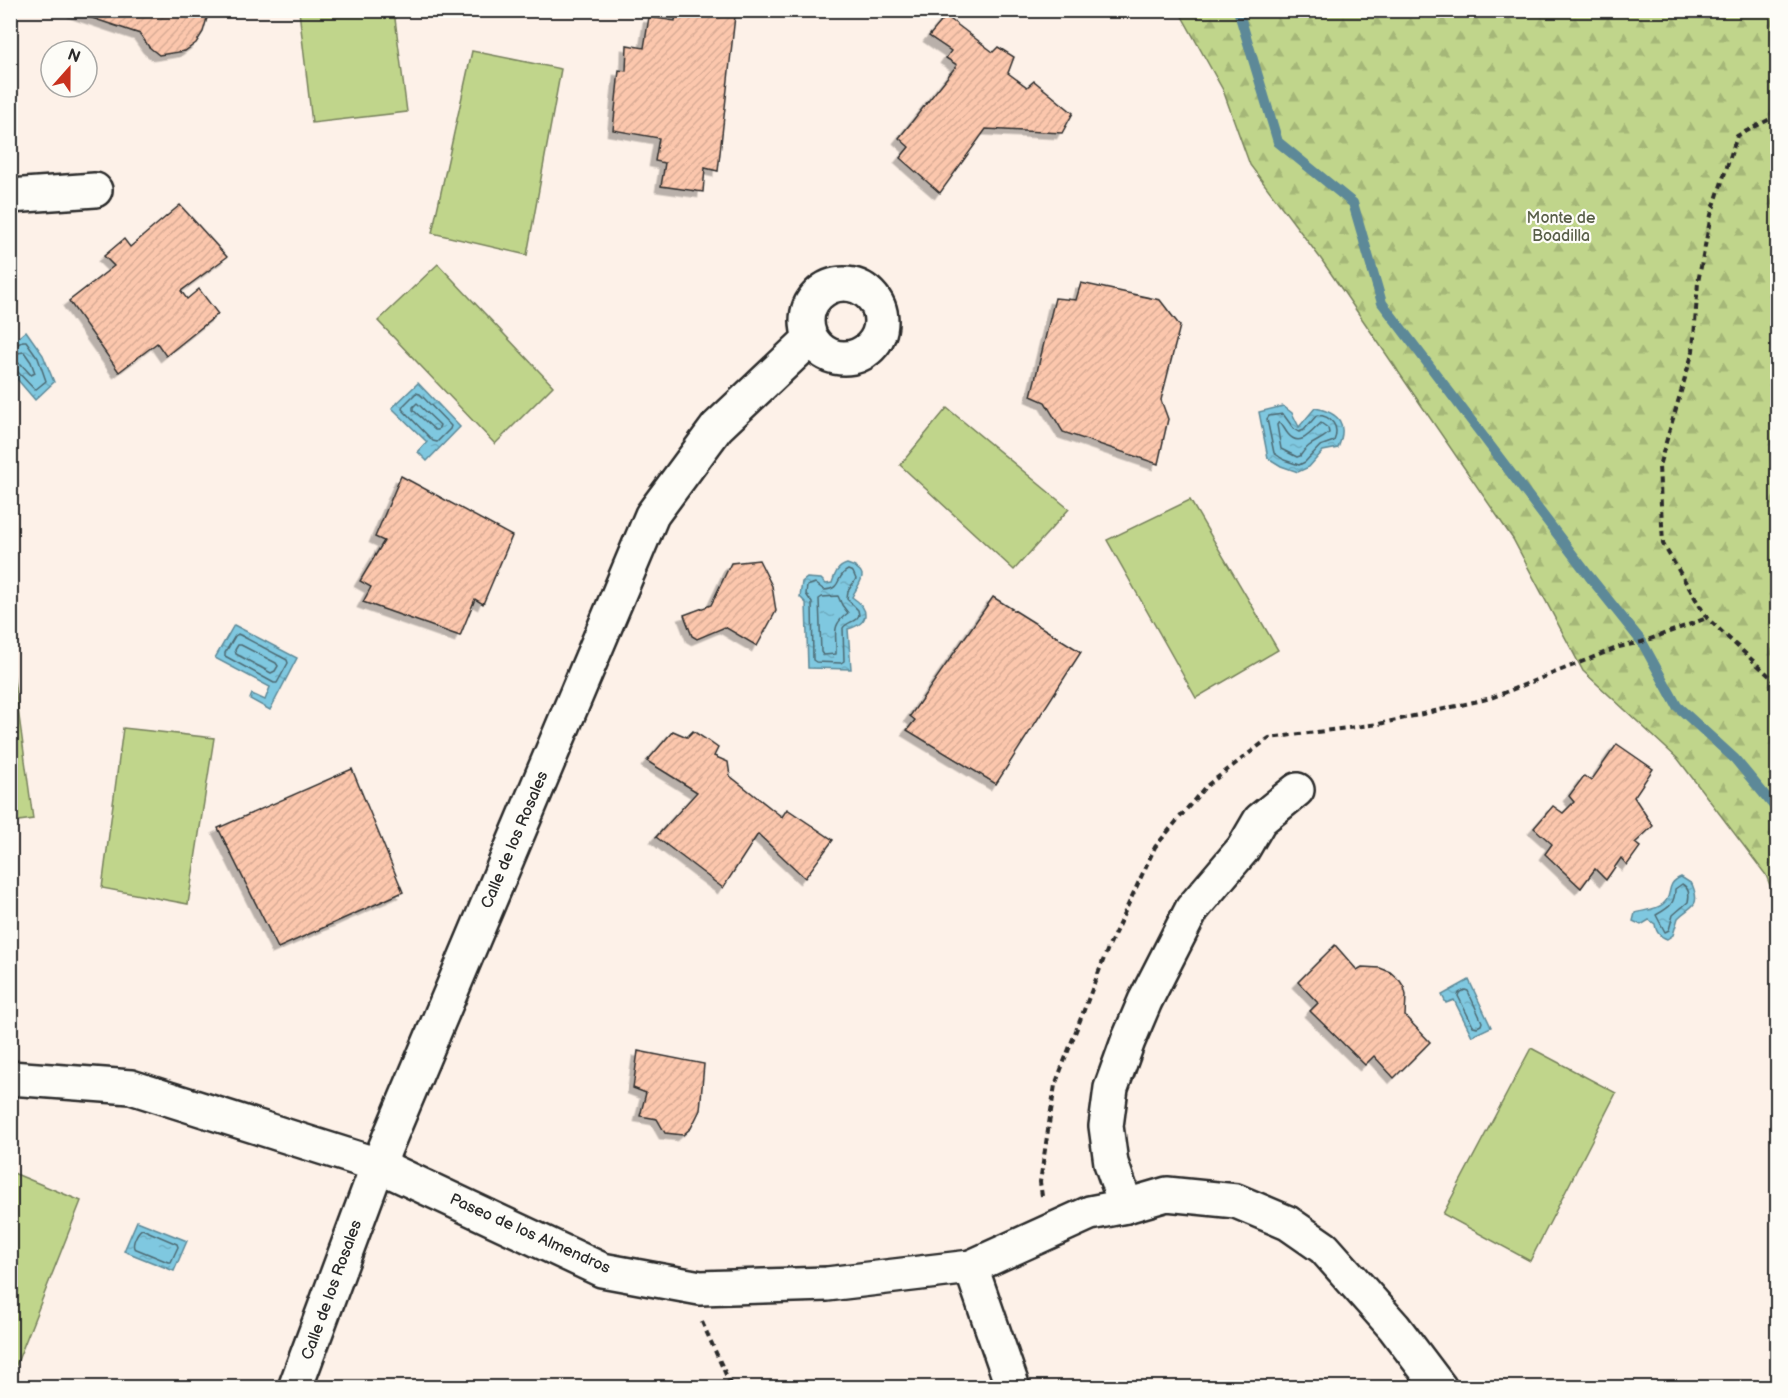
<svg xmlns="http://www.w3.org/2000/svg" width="1788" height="1398" viewBox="0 0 1788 1398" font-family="'Balsamiq Sans',sans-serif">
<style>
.forest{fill:url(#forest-firs);stroke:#76805b;stroke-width:1.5}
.pitch{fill:#c0d58b;stroke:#76805b;stroke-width:1.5}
.water{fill:url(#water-ripples);stroke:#5d8998;stroke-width:1.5}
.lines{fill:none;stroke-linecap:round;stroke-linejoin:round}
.shore{stroke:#4d6a73;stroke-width:1.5}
.stream{stroke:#5d8998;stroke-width:10}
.building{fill:url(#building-hatch);stroke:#2b2b2b;stroke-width:1.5;filter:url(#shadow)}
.minor-casing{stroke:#2b2b2b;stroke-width:38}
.path{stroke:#2b2b2b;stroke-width:4;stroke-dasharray:6 4.5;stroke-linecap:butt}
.minor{stroke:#fdfcf7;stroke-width:33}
.labels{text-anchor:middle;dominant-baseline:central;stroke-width:4.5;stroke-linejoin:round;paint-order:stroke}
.park-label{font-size:16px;fill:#585e48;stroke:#fdfcf7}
.street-label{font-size:16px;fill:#2b2b2b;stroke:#fdfcf7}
</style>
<defs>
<pattern id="forest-firs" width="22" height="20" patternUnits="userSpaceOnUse" patternTransform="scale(1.5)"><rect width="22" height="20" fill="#c0d58b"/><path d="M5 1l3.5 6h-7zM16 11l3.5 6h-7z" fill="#a5b778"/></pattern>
<pattern id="water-ripples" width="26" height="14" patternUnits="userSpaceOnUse" patternTransform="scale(1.5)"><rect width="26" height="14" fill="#7fc8e0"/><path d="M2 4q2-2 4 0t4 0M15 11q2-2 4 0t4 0" fill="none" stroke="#6eacc0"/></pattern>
<pattern id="building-hatch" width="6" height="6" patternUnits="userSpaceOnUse" patternTransform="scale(1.5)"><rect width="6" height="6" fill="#fcc7ad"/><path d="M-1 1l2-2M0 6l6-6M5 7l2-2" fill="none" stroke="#d8ab95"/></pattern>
<filter id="shadow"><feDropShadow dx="-5.5" dy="5.5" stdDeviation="0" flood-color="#0004"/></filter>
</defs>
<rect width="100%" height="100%" fill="#fdf1e8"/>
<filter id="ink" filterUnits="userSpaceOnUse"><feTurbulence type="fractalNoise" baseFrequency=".0167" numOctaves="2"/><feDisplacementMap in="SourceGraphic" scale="12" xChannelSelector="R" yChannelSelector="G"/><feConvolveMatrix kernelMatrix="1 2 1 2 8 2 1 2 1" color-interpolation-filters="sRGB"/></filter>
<g filter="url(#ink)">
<path class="forest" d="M1179 11H1777V903L1766 875 1678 759 1583 671 1513 539 1321 259 1250 165 1223 90Z"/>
<g class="pitch">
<path d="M299 11H394L407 112 312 123Z"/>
<path d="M472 51 561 69 527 255 432 233Z"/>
<path d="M438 264 553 386 495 444 378 321Z"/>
<path d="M947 408 1069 509 1014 570 900 465Z"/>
<path d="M1190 500 1278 650 1196 698 1107 540Z"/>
<path d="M10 650 33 819 11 822H10Z"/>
<path d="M123 728 214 738 188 904 102 888Z"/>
<path d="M1531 1048 1616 1093 1530 1261 1443 1214Z"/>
<path d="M11 1172 81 1201 11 1378Z"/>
</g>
<g class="water">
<path d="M26 331 43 355 54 382 35 400 11 372V343Z"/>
<path d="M418 383 460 427 427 461 418 452 427 442 392 408Z"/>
<path d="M1283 406 1292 413 1299 427 1315 408C1340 413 1348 424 1338 448L1323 451 1309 467 1298 472 1281 466 1268 458 1259 412Z"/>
<path d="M847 564C873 572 859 582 852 597 870 609 870 623 848 629L851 669 808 668 806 603 800 597 802 582 807 578 821 579 826 584 832 583C835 574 837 567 847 564Z"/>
<path d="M234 625 297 658 270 710 250 699 252 694 265 700 270 687 215 658Z"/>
<path d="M1681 877 1692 884C1702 908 1690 905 1678 918L1673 935 1667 939C1659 936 1656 932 1655 924L1649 920 1641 925 1633 921 1635 913C1644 910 1656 910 1663 904 1674 896 1664 884 1681 877Z"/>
<path d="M1469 980 1491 1027 1472 1036 1454 1000 1446 1003 1442 995Z"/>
<path d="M137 1221 187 1241 174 1271 124 1251Z"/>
</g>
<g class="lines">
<g class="shore">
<path d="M10 347 15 346 23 341H26L38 358 46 381 35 390 17 371 10 369"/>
<path d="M10 354 24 352 31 362 35 373 31 375 21 364 10 361"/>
<path d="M416 393 420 394 451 426 450 429 437 442 433 441 402 409 403 406Z"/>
<path d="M417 403 440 425 438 430H435L413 410V407Z"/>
<path d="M1283 414 1294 429 1299 432 1304 430 1317 415C1332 416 1340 427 1334 441L1320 446 1305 462 1299 465 1284 460 1274 453 1267 419 1269 416Z"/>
<path d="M1279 422C1283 425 1284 429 1288 434 1300 449 1312 431 1321 423L1328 428 1329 433C1318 443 1310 441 1300 456L1297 457 1281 449 1277 425Z"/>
<path d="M848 570 853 572 856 579 848 591 847 599 858 610 859 615C856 623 847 621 843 628L844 661 841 663 816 662 813 660 812 603 806 594 807 586 815 583 824 590C843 589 835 576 848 570Z"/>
<path d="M838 596 842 605 848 613C830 626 837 634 836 654L823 655 821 652 819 599 822 597Z"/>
<path d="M238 634 287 660 288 663 277 683H274L225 656V653L235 636Z"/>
<path d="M238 645H241L276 663 278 666 275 671 271 673 236 654 235 650Z"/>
<path d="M1682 884C1689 888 1690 894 1688 902L1673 915 1669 930 1665 932 1656 915C1668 908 1675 905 1675 889Z"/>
<path d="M1465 990 1468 991 1482 1022 1481 1025 1477 1027 1473 1026 1458 996 1459 993Z"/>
<path d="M142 1229 177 1244 178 1247 171 1262H168L134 1248C132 1243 137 1232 142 1229Z"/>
</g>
<path class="stream" d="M1238 10 1278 142 1353 203 1382 303 1589 576 1642 642 1677 706 1735 759 1778 811"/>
</g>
<g class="building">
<path d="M74 10H208L209 11 203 32 196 43 185 51 159 55 149 47 140 34 74 12Z"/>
<path d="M677 10H697L735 16 718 171 705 168 703 192 661 186 665 163 655 161 659 138 613 130 619 70 626 71 627 45 644 48 649 17 675 21Z"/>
<path d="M946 16 993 52 998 47 1014 57 1008 73 1027 87 1034 81 1073 113 1062 133 986 129 940 193 900 158 909 147 899 138 957 65 946 58 951 51 929 36Z"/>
<path d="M180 205 227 257 181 291 187 299 199 289 218 314 166 356 157 343 119 372 69 301 114 266 104 256 124 239 130 247Z"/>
<path d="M1081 283 1160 300 1180 326 1161 400 1168 419 1158 464 1063 432 1045 402 1031 396 1055 298 1076 300Z"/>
<path d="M401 476 512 536 483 604 475 599 460 636 363 602 371 587 360 581 384 541 375 537Z"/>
<path d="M759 560 772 586 776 611 757 646 725 627 697 639 692 636 684 615 711 605 731 563Z"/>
<path d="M993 597 1081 652 996 784 907 730 915 720 910 716Z"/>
<path d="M673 731 687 737 693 731 707 740 718 748 714 756 728 762 730 776 782 817 787 809 833 840 805 878 758 834 723 888 656 837 697 792 647 761Z"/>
<path d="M1617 744 1653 769 1634 797 1653 826 1635 843 1640 847 1627 865 1621 858 1606 880 1595 869 1581 888 1545 854 1552 844 1534 828 1553 806 1563 813 1574 802 1569 796 1584 776 1591 781Z"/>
<path d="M352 769 403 892 278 948 218 828Z"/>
<path d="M1335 945 1357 970 1362 967 1380 968 1390 972 1400 981 1404 987 1406 995 1405 1016 1430 1042 1394 1078 1374 1056 1365 1065 1310 1011 1318 1003 1298 982Z"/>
<path d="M638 1051 704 1064 700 1110 691 1128 683 1135 665 1133 657 1119 640 1116 646 1093 633 1088Z"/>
</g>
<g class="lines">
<defs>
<g id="minor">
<path d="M10 196 95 190"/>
<circle cx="844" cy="321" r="37"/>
<path d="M10 1078 131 1087 378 1165 602 1270 700 1288 827 1284 971 1267 1090 1213 1126 1206 1167 1194 1236 1201 1288 1223 1324 1248 1394 1327 1440 1388"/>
<path d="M1126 1206 1111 1163 1106 1126 1111 1088 1128 1041 1145 1001 1192 909 1243 849 1260 820 1297 790"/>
<path d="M971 1267 1013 1388"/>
<path d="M295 1388 378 1165 652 515 717 427 810 339"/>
</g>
</defs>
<use href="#minor" class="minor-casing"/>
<g class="path">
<path d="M1778 115 1737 136 1711 215 1698 282 1693 351 1659 466 1663 544 1707 618 1778 684"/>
<path d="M1042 1196 1040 1182 1055 1085 1108 948 1155 847 1205 787 1269 738 1379 724 1491 698 1619 647 1642 642 1707 618"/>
<path d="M702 1322 732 1388"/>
</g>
<use href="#minor" class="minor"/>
</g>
</g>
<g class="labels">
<g class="park-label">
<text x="1561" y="218">Monte de<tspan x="1561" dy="18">Boadilla</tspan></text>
</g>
<g class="street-label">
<text transform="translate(515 840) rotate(-67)">Calle de los Rosales</text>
<text transform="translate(530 1234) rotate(24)">Paseo de los Almendros</text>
<text transform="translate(332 1290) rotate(-70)">Calle de los Rosales</text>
</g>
</g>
<rect width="1788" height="1398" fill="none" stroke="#fdfcf7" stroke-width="36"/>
<rect x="18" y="18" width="1752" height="1362" fill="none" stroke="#2b2b2b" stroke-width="2" filter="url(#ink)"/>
<g transform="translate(69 69) rotate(21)"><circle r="28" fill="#fdfcf7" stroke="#a9a8a5" stroke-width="1.5"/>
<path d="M0-4.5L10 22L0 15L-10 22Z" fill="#c8321e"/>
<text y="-9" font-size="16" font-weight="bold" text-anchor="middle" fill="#2b2b2b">N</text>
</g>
</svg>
